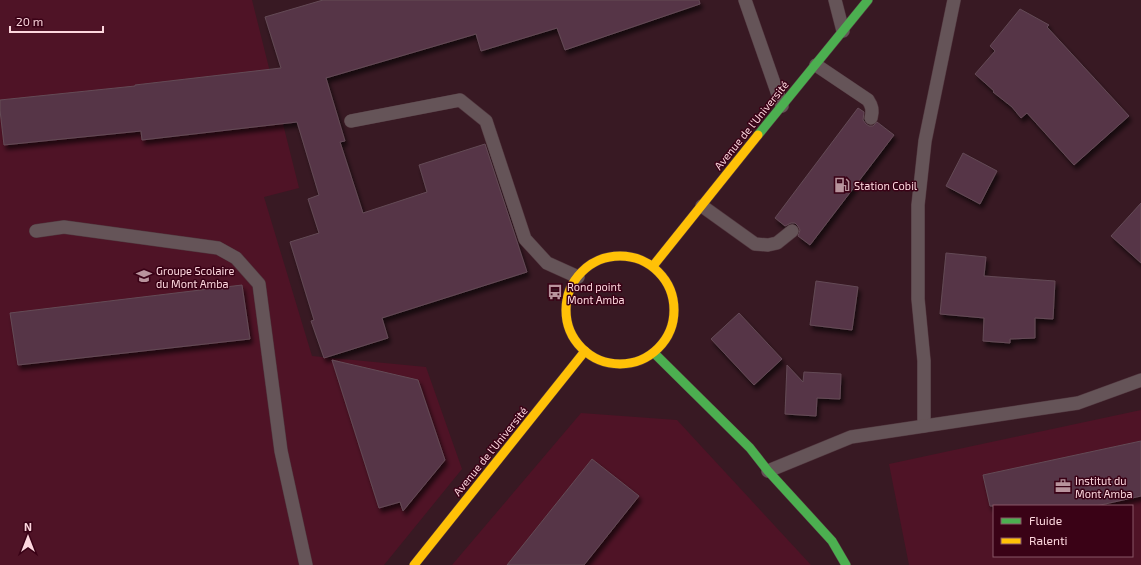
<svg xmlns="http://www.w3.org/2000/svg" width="1141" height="565" viewBox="0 0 1141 565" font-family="'Exo 2',sans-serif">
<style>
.built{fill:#4f1326;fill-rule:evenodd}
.building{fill:#563646;stroke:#644a56;filter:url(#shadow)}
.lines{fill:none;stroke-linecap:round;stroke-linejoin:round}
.lane-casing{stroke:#51363e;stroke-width:14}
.fast-casing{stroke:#51363e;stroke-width:10}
.slow-casing{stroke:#51363e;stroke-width:10}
.lane{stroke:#655458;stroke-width:13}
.fast{stroke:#4caf50;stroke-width:9}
.slow{stroke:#ffc107;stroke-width:9}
.labels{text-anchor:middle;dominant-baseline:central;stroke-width:3;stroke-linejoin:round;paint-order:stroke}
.street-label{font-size:11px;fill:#fdd7de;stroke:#3a0216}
.poi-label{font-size:11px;fill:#fdd7de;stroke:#3a0216;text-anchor:start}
</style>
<defs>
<filter id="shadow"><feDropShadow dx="2.5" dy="4.5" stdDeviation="2" flood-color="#0009"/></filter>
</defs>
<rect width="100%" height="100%" fill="#381923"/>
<g class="built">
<path d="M0 0H252L299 188 264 197 312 356 426 367 462 469 384 565H0Z"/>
<path d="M1141 410V565H909L889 464ZM994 506H1132V556H994Z"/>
<path d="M581 413 677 420 811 565H452Z"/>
</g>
<g class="building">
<path d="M323 0H699L700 4 565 50 557 28 481 51 476 34 326 78 345 141 340 142 363 213 427 192 419 165 485 144 527 272 382 318 388 338 324 358 311 321 314 320 290 242 319 233 308 199 319 195 297 122 142 140 141 131 4 145 0 110V100L135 86V85L281 68 265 17Z"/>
<path d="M1020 9 1049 25 1047 27 1129 116 1074 165 1027 113 1021 118 1012 107 993 92 994 91 975 74 995 51 990 46Z"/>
<path d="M858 108 864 112 863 120 866 124 869 126H873L877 122 894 135 810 245 798 236 800 230 798 226 795 223H791L785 226 775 218Z"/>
<path d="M963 153 997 171 980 204 946 186Z"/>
<path d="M1141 203V263L1111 236Z"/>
<path d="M946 253 986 257 984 276 1055 281 1053 319 1035 318V338L1010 339V343L983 341 984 318 940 314Z"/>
<path d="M816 281 858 287 852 330 810 325Z"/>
<path d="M242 285 250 339 18 365 10 313Z"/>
<path d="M739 313 782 359 754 385 711 339Z"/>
<path d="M332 360 418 380 445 460 403 511 400 502 379 508Z"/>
<path d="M787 365 803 382 804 372 841 374 840 399 817 398 816 416 785 414Z"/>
<path d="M1141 441V496L1096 506H990L983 475Z"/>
<path d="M592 459 639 496 584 565H507Z"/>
</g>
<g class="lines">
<defs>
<g id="lane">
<path d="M745 0 782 106"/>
<path d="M835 0 843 31"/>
<path d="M816 65 868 100C872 106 873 110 871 118"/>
<path d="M351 121 460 100 486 121 525 239 547 263 578 277"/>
<path d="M702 206 755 244 768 245 777 243 792 231"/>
<path d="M36 231 64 227 218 248 236 258 259 284 281 451 306 565"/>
<path d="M924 426V361L918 299V205L925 141 954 0"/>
<path d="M768 471 851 437 1078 403 1141 380"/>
</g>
<g id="fast">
<path d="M758 135 868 0"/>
<path d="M654 353 750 448 768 471 832 541 846 565"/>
</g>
<g id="slow">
<circle cx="620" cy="310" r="54"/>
<path d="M653 266 758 135"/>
<path d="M414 565 585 351"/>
</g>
</defs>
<use href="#lane" class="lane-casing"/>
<use href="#fast" class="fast-casing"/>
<use href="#slow" class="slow-casing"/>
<use href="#lane" class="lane"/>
<use href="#fast" class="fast"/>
<use href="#slow" class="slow"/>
</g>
<defs>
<symbol id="fuel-bare" viewBox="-9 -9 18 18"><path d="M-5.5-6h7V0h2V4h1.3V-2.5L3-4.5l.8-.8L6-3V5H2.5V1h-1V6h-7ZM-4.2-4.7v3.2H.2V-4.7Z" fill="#b8949d" stroke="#3a0216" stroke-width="2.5" paint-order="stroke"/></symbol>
<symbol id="school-bare" viewBox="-9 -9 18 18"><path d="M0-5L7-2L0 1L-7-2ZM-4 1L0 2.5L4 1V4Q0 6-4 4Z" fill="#b8949d" stroke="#3a0216" stroke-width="2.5" paint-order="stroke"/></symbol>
<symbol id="bus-bare" viewBox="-9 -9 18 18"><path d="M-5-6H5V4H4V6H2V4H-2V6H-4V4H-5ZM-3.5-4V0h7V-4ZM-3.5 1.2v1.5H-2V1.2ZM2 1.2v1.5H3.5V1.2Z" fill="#b8949d" stroke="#3a0216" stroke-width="2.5" paint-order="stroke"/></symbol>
<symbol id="office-bare" viewBox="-9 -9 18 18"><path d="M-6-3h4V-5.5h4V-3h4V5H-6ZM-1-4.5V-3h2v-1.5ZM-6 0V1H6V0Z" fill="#b8949d" stroke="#3a0216" stroke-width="2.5" paint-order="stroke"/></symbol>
</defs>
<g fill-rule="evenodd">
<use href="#fuel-bare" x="831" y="174" width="22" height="22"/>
<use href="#school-bare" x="133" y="265" width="22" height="22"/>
<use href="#bus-bare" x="544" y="281" width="22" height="22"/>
<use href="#office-bare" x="1052" y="475" width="22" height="22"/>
</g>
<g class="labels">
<g class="street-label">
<text transform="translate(751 125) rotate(-51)">Avenue de l'Université</text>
<text transform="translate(490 451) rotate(-51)">Avenue de l'Université</text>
</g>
<g class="poi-label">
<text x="854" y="185">Station Cobil</text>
<text x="156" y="270">Groupe Scolaire<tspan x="156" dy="13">du Mont Amba</tspan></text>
<text x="567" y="286">Rond point<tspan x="567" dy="13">Mont Amba</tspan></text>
<text x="1075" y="480">Institut du<tspan x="1075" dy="13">Mont Amba</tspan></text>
</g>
</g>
<rect x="993" y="505" width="140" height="52" fill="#3a0216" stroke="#885766"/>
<rect x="1001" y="518" width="20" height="6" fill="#4caf50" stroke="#885766"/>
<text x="1029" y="525" font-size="12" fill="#fdd7de">Fluide</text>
<rect x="1001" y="538" width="20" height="6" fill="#ffc107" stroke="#885766"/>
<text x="1029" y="545" font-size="12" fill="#fdd7de">Ralenti</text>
<g transform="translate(28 537)" stroke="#3a0216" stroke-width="3" paint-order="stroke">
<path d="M0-3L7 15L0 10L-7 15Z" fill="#fdd7de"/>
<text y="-6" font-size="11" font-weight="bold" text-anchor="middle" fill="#fdd7de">N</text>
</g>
<path d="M10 26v6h93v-6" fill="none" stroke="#fdd7de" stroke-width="2"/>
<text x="16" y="26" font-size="12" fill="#fdd7de" stroke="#3a0216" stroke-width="3" paint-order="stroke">20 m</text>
</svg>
